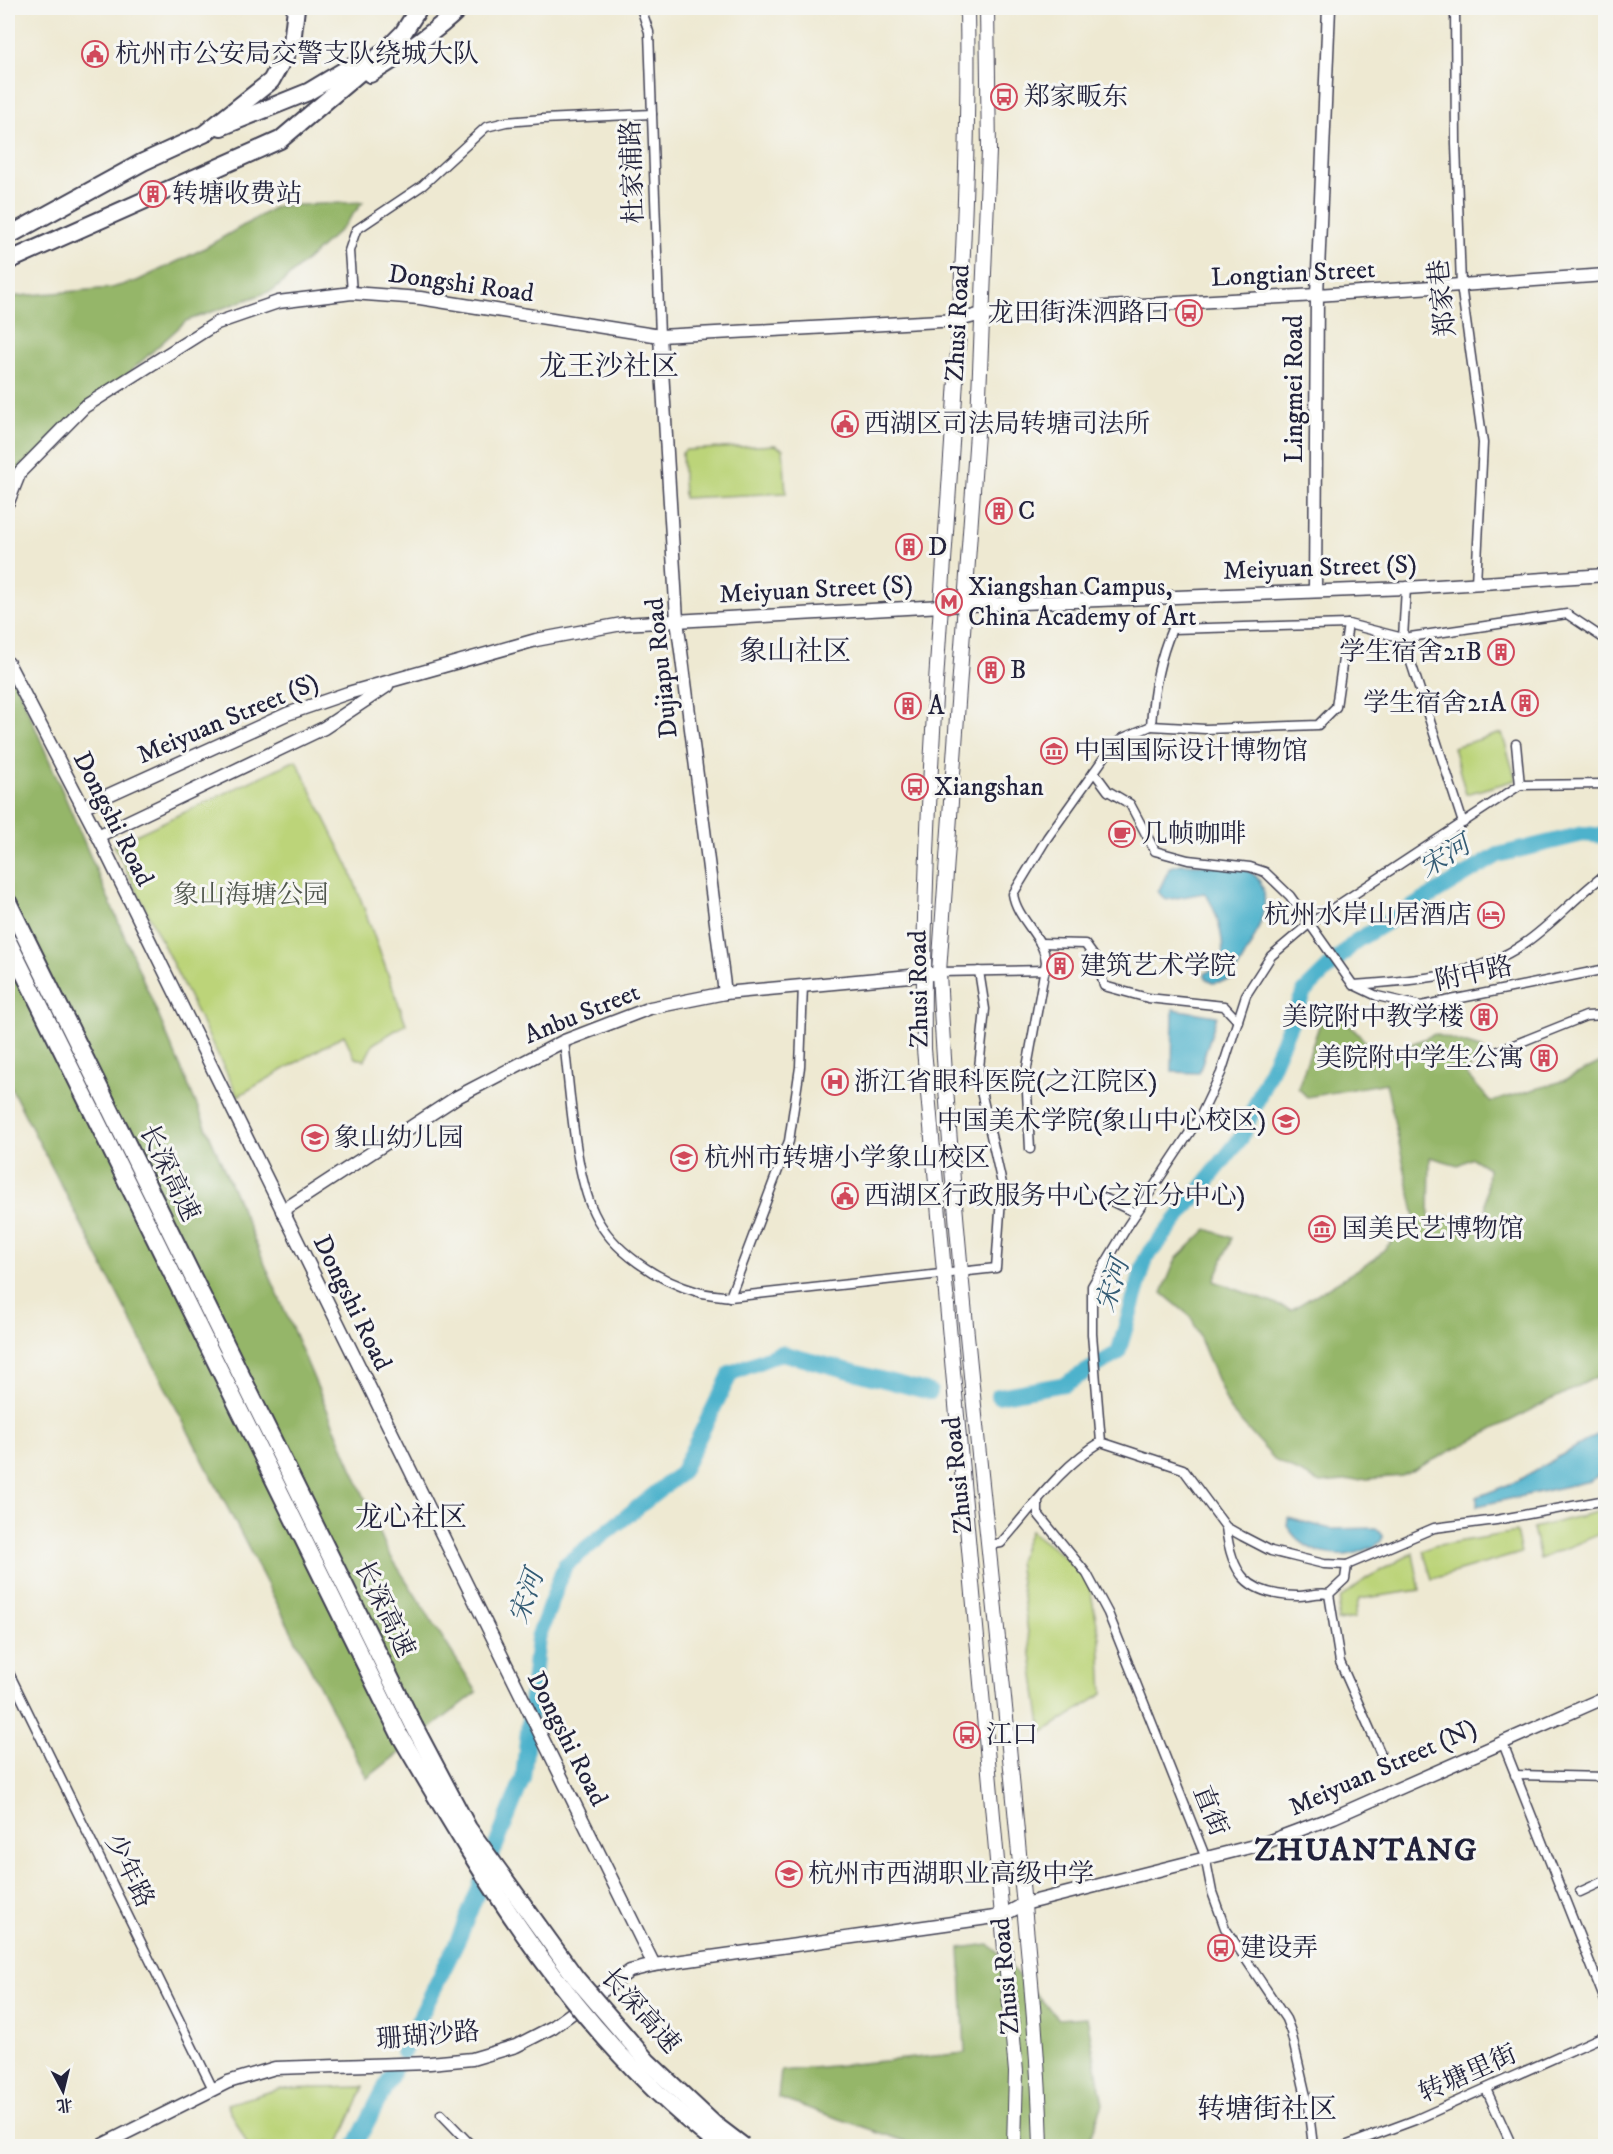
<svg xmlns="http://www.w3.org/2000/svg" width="1613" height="2154" viewBox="0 0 1613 2154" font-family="'IM FELL DW Pica','Noto Serif SC',serif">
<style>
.green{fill:#bcd479;stroke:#6f7b5a;stroke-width:1.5}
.forest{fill:#95b669;stroke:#5c6c52;stroke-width:1.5;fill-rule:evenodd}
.water{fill:#4eb2cc;stroke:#386a84;stroke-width:1.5}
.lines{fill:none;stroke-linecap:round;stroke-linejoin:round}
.river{stroke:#4eb2cc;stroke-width:16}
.street-casing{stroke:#414052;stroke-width:11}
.secondary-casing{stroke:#414052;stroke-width:15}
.primary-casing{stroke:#414052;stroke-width:16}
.highway-casing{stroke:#414052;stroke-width:20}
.street{stroke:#fff;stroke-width:8}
.secondary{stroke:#fff;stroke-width:12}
.primary{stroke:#fff;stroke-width:14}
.highway{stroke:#fff;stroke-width:16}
.highway-bridge-casing{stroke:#414052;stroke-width:20;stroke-linecap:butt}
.highway-bridge{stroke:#fff;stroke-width:16}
.labels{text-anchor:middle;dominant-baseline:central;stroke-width:6;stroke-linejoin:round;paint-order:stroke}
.poi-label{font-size:26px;fill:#22223b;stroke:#f6f6f2;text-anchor:start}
.street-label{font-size:26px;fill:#22223b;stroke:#f6f6f2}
.park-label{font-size:26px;fill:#50574e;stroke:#f6f6f2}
.water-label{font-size:27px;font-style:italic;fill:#345c75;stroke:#f6f6f2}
.quarter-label{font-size:28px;fill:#22223b;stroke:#f6f6f2}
.district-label{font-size:32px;font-weight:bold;letter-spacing:1.5px;fill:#22223b;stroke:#f6f6f2}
</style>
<rect width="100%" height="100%" fill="#f6f6f2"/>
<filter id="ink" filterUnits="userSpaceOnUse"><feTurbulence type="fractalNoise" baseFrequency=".0167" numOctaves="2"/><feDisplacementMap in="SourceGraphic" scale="12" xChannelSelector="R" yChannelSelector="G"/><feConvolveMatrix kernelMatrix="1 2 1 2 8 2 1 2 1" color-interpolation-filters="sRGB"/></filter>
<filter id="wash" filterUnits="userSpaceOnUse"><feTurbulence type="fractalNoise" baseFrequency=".008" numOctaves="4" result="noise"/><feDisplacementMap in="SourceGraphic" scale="24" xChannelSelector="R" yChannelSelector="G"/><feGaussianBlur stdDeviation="1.35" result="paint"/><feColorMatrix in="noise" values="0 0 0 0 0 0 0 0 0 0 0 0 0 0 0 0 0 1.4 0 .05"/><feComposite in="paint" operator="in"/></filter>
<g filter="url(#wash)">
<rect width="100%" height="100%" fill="#eee9d2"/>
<g class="green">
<path d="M775 445 783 449 786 493 684 498 682 453 686 450Z"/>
<path d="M1502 733 1516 780 1466 794 1453 747Z"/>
<path d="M296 760 349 867 406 1024 373 1044 365 1060 355 1058 344 1035 238 1096 114 845Z"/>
<path d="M1605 1510V1532L1540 1559 1533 1528Z"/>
<path d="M1030 1531 1087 1574 1100 1638 1103 1694 1042 1733 1018 1561Z"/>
<path d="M1516 1532 1521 1553 1432 1579 1423 1551 1433 1546Z"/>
<path d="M1413 1553 1420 1590 1359 1599 1354 1618 1337 1621 1341 1598 1367 1578Z"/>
<path d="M364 2087 338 2146H248L227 2104 279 2089Z"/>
</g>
<g class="forest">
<path d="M363 202 341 229 274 290 186 321 20 472 8 506V297L111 288 137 281 201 250 277 206Z"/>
<path d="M8 664 388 1552 477 1692 367 1778 8 1082Z"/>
<path d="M1337 1012 1380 1057 1435 1034 1483 1049 1466 1074 1491 1102 1563 1081 1605 1060 1606 1372 1402 1476 1321 1483 1276 1461 1230 1410 1191 1317 1162 1293 1176 1259 1207 1229 1232 1238 1214 1281 1291 1310 1375 1259 1415 1217 1386 1083 1307 1097 1298 1088 1321 1020ZM1430 1157 1458 1165 1472 1158 1488 1168 1485 1218 1429 1217Z"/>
<path d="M989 1944 1059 2019 1087 2017 1103 2104 1087 2146H919L778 2098 781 2071 965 2053 960 1948Z"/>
</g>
<g class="water">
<path d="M1181 864C1198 865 1232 864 1246 870 1289 889 1246 955 1231 980L1213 983 1206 979 1205 974C1210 970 1217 967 1220 962 1228 947 1215 904 1204 893L1166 900 1158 892 1170 867Z"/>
<path d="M1173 1009 1217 1016 1199 1073 1172 1072Z"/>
<path d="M1605 1430V1471L1590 1481 1477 1506V1497L1515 1482Z"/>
<path d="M1288 1518 1331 1529 1376 1528 1383 1537C1380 1545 1373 1547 1365 1550 1336 1562 1304 1553 1287 1526Z"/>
</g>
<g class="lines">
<g class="river">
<path d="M998 1396 1065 1384 1118 1353 1146 1258 1241 1138 1304 992 1356 941 1498 855 1583 834 1606 836"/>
<path d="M403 2052 459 1938 523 1778 538 1638 565 1565 681 1473 731 1373 781 1353 930 1392"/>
<path d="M355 2146 395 2068"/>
</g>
</g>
</g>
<g filter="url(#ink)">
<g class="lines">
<defs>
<g id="street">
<path d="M641 8 649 32 660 336"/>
<path d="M1455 8 1456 144 1461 285 1483 443 1476 583"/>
<path d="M352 293 349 251 356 230 423 185 486 127 506 122 543 119 652 114"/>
<path d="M1406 588 1403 638 1463 823"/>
<path d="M1151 726 1205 729 1318 725 1336 707 1348 624"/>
<path d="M1516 744 1520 785"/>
<path d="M1094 772 1108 791 1130 804 1155 851 1188 860 1250 867 1265 872 1290 896 1353 985"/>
<path d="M1040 943 1085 944 1098 962 1104 986 1148 998 1224 1006 1238 1021"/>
<path d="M939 972 1046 970"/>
<path d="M1353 985C1410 981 1477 977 1525 943 1554 923 1577 895 1606 874"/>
<path d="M1356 986 1377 996 1421 1006 1606 969"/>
<path d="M564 1041C570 1089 574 1171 594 1213 612 1251 658 1281 698 1292 708 1295 719 1295 730 1297L996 1268 1002 1184 978 1078 985 1009 979 971"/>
<path d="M1496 1052 1586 1016 1606 1015"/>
<path d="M1030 1149 1026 1073 1046 962C1044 936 1017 920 1013 894L1047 838 1111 748 1123 738 1151 726C1153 692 1158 661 1172 629L1348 624 1403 638 1567 614 1606 640"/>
<path d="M1098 1195 1136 1213"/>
<path d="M730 1297 789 1141 800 1067 803 985"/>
<path d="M1101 1442 1092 1334V1286L1127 1227 1200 1117 1221 1073 1246 995 1271 956 1309 924 1520 785 1606 784"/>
<path d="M1038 1502V1514L1087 1574 1108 1613 1205 1856 1212 1892 1225 1928 1286 2019 1291 2032 1308 2105 1313 2146"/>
<path d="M1226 1527C1231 1573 1246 1595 1297 1596 1308 1596 1318 1592 1329 1594L1345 1579 1347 1565"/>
<path d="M990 1545 1001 1543C1032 1508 1061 1466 1101 1442L1183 1469 1226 1527 1242 1536 1271 1551 1324 1564 1347 1565 1434 1528 1496 1520 1606 1500"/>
<path d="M1329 1594 1340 1662 1380 1752"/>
<path d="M8 1671 213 2089"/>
<path d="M1502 1741 1606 2003"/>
<path d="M1515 1775 1606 1777"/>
<path d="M1580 1892 1606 1880"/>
<path d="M1486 2089 1512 2146"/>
<path d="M441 2114 472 2146"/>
<path d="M1345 2146 1415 2120 1606 2035"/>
</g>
<g id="secondary">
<path d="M660 336 677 620 725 993"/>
<path d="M8 502 20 472 84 407 217 323 278 302 352 293 420 298 660 336 959 320 982 314 1317 295 1606 275"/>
<path d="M1315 590 1317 295 1329 8"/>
<path d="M8 663 98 836 654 1965"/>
<path d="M82 807 287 714 348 693 536 640 622 624 942 606 1406 588 1606 575"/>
<path d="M98 836 324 728 387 686"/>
<path d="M282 1211 457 1097 564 1041 650 1008 725 993 932 974"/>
<path d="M100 2146 228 2082 275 2068 430 2063 472 2059 516 2046 553 2027 630 1971 654 1965 1002 1916 1024 1904 1262 1844 1334 1817 1606 1697"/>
</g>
<g id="primary">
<path d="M967 8C973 355 920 701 924 1049L1016 2072 1014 2146"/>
<path d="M987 8 989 151 978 419 939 972C953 1252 989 1531 1015 1810 1025 1922 1038 2034 1041 2146"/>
</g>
<g id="highway">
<path d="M370 74C402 55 433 34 460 8"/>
<path d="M221 127 308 92 363 59"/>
<path d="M8 236 143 162 204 134 271 81 292 43 296 8"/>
<path d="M8 261 280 140 385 51 403 33 419 8"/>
<path d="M8 902 414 1726"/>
<path d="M8 941 401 1737"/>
</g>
</defs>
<use href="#street" class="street-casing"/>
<use href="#secondary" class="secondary-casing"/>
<use href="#primary" class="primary-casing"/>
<use href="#highway" class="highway-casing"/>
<use href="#street" class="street"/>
<use href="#secondary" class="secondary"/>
<use href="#primary" class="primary"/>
<use href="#highway" class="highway"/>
<defs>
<g id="highway-bridge">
<path d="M414 1726 468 1828 576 1978 647 2061 714 2124 743 2146"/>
<path d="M401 1737C488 1886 580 2040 720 2146"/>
</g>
</defs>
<use href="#highway-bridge" class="highway-bridge-casing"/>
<use href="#highway-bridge" class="highway-bridge"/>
</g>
</g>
<defs>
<symbol id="civic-ring" viewBox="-11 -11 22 22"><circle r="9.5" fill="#f6f6f2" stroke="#d1495b" stroke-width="1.5"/><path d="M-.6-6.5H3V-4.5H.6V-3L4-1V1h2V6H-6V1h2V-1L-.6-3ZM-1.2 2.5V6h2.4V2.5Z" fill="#d1495b"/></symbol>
<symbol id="bus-ring" viewBox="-11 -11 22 22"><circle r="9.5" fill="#f6f6f2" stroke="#d1495b" stroke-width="1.5"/><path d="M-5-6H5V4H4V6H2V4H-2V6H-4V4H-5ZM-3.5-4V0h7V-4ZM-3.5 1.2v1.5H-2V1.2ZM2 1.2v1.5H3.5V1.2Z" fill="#d1495b"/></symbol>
<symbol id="building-ring" viewBox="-11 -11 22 22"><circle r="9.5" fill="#f6f6f2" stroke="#d1495b" stroke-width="1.5"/><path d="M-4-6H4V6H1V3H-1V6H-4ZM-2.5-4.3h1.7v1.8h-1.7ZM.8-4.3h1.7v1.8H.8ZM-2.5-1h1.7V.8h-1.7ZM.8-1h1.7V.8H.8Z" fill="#d1495b"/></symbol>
<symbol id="metro-ring" viewBox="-11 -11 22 22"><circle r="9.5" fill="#f6f6f2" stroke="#d1495b" stroke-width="1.5"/><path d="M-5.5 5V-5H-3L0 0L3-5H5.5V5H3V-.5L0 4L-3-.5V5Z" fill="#d1495b"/></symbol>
<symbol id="museum-ring" viewBox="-11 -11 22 22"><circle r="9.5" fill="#f6f6f2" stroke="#d1495b" stroke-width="1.5"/><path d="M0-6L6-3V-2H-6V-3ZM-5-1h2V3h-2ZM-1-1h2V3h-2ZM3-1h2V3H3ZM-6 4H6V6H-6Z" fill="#d1495b"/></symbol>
<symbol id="cafe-ring" viewBox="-11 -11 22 22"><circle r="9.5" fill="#f6f6f2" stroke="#d1495b" stroke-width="1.5"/><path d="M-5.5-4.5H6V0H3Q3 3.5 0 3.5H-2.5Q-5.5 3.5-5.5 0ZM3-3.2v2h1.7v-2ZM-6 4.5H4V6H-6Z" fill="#d1495b"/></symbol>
<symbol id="hotel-ring" viewBox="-11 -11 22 22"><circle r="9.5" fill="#f6f6f2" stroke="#d1495b" stroke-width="1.5"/><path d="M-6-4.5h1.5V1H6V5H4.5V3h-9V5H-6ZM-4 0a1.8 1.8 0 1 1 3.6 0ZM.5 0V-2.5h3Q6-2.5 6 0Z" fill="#d1495b"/></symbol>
<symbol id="hospital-ring" viewBox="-11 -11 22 22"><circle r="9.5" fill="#f6f6f2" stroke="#d1495b" stroke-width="1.5"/><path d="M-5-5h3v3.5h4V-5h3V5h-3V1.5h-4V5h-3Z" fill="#d1495b"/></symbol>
<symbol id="university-ring" viewBox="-11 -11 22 22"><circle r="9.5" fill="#f6f6f2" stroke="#d1495b" stroke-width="1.5"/><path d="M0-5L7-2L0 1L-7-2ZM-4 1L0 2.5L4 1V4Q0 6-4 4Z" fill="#d1495b"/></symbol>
<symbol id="school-ring" viewBox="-11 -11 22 22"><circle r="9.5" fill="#f6f6f2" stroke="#d1495b" stroke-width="1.5"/><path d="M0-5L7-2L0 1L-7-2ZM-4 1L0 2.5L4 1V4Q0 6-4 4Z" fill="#d1495b"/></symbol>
</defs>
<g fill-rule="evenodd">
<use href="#civic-ring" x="80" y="39" width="30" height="30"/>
<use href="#bus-ring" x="989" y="82" width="30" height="30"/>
<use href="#building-ring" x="138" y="179" width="30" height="30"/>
<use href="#bus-ring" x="1174" y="298" width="30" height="30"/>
<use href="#civic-ring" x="830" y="409" width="30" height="30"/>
<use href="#building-ring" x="984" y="496" width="30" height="30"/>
<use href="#building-ring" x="894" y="532" width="30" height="30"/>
<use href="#metro-ring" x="934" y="587" width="30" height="30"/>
<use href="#building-ring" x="1486" y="637" width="30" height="30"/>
<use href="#building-ring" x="976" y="655" width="30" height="30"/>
<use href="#building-ring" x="1510" y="688" width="30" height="30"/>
<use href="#building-ring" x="893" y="691" width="30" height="30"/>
<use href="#museum-ring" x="1039" y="736" width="30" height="30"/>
<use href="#bus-ring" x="900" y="772" width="30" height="30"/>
<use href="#cafe-ring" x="1107" y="819" width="30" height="30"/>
<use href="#hotel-ring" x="1476" y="900" width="30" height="30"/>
<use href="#building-ring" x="1045" y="951" width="30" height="30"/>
<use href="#building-ring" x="1469" y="1002" width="30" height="30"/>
<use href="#building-ring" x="1529" y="1043" width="30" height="30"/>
<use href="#hospital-ring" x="820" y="1067" width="30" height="30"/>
<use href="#university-ring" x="1271" y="1106" width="30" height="30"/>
<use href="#school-ring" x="300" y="1123" width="30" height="30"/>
<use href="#school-ring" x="669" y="1143" width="30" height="30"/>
<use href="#civic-ring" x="830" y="1181" width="30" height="30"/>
<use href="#museum-ring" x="1307" y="1214" width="30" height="30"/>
<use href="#bus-ring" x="952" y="1720" width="30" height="30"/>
<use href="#school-ring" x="774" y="1859" width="30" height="30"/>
<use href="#bus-ring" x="1206" y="1933" width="30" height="30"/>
</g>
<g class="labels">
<g class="poi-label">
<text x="115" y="54">杭州市公安局交警支队绕城大队</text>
<text x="1024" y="97">郑家畈东</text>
<text x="172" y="194">转塘收费站</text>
<text x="1170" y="313" text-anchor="end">龙田街洙泗路口</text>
<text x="864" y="424">西湖区司法局转塘司法所</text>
<text x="1018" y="511">C</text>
<text x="928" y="547">D</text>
<text x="968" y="587">Xiangshan Campus,<tspan x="968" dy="30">China Academy of Art</tspan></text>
<text x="1482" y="652" text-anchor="end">学生宿舍21B</text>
<text x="1010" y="670">B</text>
<text x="1506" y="703" text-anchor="end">学生宿舍21A</text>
<text x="928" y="706">A</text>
<text x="1074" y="751">中国国际设计博物馆</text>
<text x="934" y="787">Xiangshan</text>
<text x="1142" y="834">几帧咖啡</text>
<text x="1472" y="915" text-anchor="end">杭州水岸山居酒店</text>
<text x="1080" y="966">建筑艺术学院</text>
<text x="1464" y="1017" text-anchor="end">美院附中教学楼</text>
<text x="1524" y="1058" text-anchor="end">美院附中学生公寓</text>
<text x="854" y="1082">浙江省眼科医院(之江院区)</text>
<text x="1266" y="1121" text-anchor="end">中国美术学院(象山中心校区)</text>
<text x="334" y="1138">象山幼儿园</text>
<text x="704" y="1158">杭州市转塘小学象山校区</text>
<text x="864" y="1196">西湖区行政服务中心(之江分中心)</text>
<text x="1342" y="1229">国美民艺博物馆</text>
<text x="986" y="1735">江口</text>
<text x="808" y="1874">杭州市西湖职业高级中学</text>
<text x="1240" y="1948">建设弄</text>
</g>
<g class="street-label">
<text transform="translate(633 172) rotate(-92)">杜家浦路</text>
<text transform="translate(1293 274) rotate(-3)">Longtian Street</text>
<text transform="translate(461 284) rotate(8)">Dongshi Road</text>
<text transform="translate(1443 298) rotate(-96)">郑家巷</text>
<text transform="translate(958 323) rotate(-87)">Zhusi Road</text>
<text transform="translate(1294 389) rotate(-90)">Lingmei Road</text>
<text transform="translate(1320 568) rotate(-2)">Meiyuan Street (S)</text>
<text transform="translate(816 590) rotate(-3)">Meiyuan Street (S)</text>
<text transform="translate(662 668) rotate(-96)">Dujiapu Road</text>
<text transform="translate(228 719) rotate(-23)">Meiyuan Street (S)</text>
<text transform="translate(113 819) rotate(63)">Dongshi Road</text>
<text transform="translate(1474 974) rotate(-12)">附中路</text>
<text transform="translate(919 989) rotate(-91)">Zhusi Road</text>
<text transform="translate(582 1014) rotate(-22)">Anbu Street</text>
<text transform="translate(169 1173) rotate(64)">长深高速</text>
<text transform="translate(352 1303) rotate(64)">Dongshi Road</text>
<text transform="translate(958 1475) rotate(-96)">Zhusi Road</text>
<text transform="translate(384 1609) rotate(64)">长深高速</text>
<text transform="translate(567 1739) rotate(63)">Dongshi Road</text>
<text transform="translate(1383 1768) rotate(-24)">Meiyuan Street (N)</text>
<text transform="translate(1210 1811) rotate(68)">直街</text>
<text transform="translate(129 1871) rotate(64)">少年路</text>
<text transform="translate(1006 1976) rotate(-95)">Zhusi Road</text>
<text transform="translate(640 2011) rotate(48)">长深高速</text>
<text transform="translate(428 2036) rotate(-5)">珊瑚沙路</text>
<text transform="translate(1468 2074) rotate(-24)">转塘里街</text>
</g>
<g class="park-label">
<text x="251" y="895">象山海塘公园</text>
</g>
<g class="water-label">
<text transform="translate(1445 857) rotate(-31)">宋河</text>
<text transform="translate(1113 1285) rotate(-72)">宋河</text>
<text transform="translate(527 1597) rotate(-71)">宋河</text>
</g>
<g class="quarter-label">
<text x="609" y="366">龙王沙社区</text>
<text x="795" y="651">象山社区</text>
<text x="411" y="1517">龙心社区</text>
<text x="1267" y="2109">转塘街社区</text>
</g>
<g class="district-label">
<text x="1366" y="1851">ZHUANTANG</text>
</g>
</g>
<rect width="1613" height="2154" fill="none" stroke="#f6f6f2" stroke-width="30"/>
<g transform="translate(63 2091) rotate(173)" stroke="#f6f6f2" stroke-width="4.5" paint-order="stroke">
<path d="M0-4.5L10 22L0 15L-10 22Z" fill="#22223b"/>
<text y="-9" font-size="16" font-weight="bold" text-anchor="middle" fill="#22223b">北</text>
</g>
</svg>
